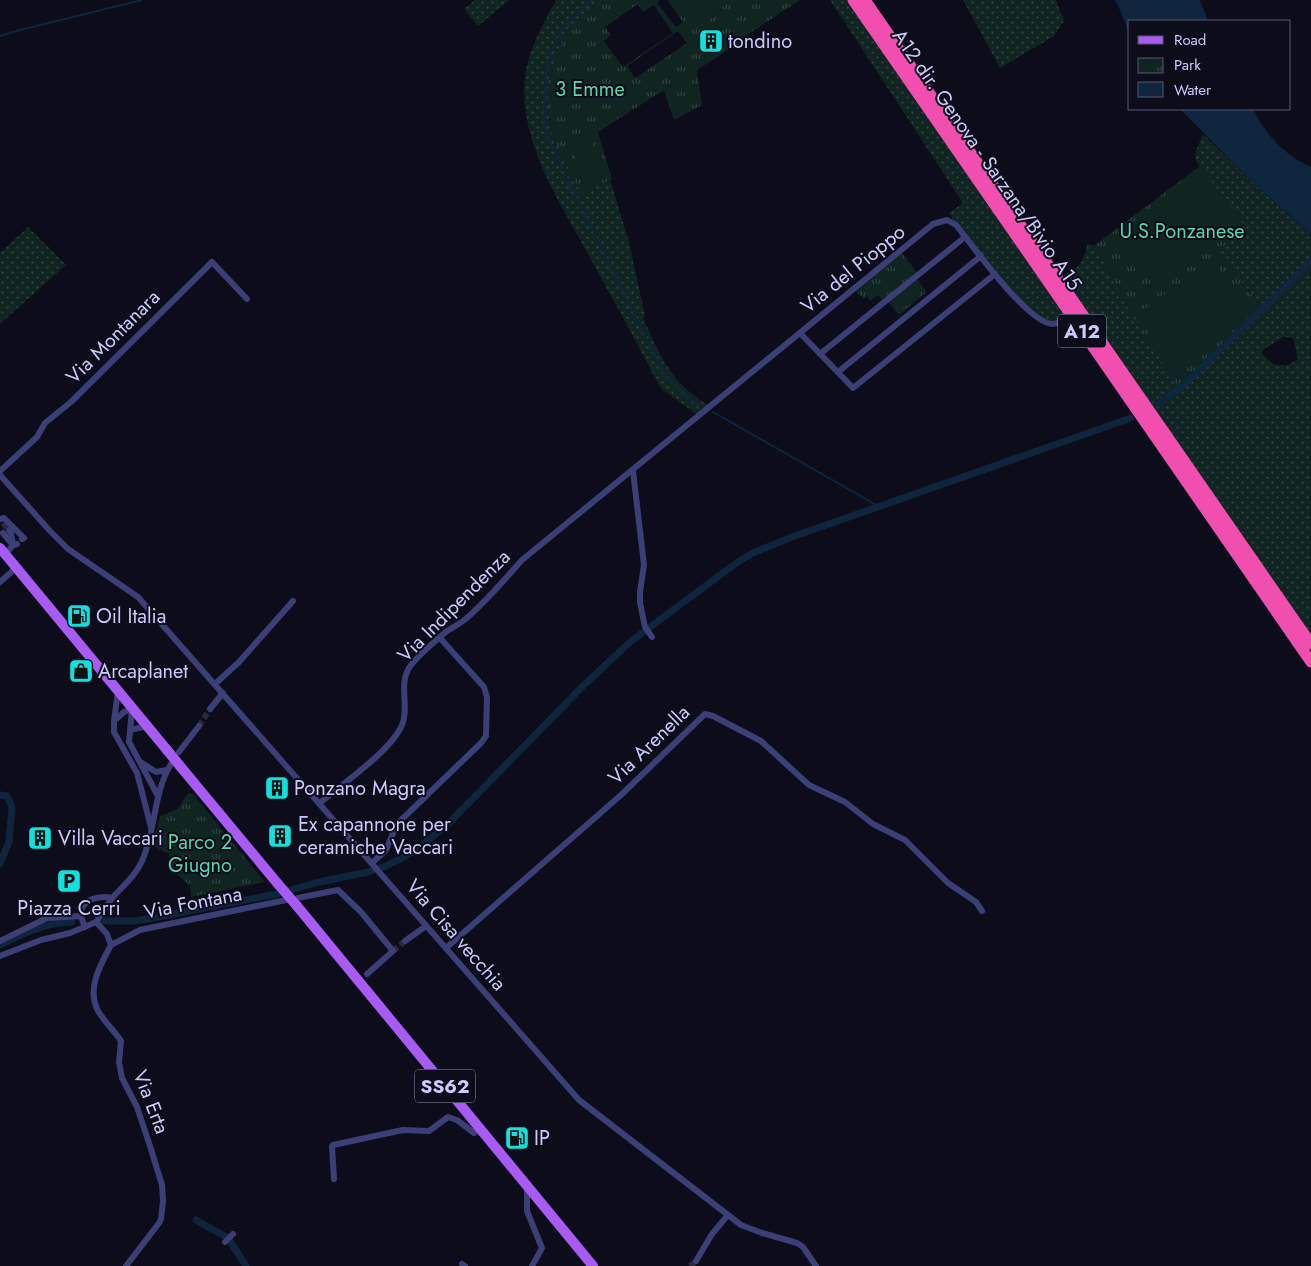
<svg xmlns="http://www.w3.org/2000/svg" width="1311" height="1266" viewBox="0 0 1311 1266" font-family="Jost,sans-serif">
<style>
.grass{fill:url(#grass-dots);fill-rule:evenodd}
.park{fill:url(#park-tufts);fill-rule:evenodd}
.pitch{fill:#102421}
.water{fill:#0f253d}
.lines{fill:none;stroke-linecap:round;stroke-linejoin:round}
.stream{stroke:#0f253d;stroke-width:2}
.canal{stroke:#0f253d;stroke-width:7}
.minor-tunnel{stroke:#2a293d;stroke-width:6;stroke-dasharray:6 3;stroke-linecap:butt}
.minor{stroke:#3b3f76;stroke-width:6}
.primary{stroke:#a85bf2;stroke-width:10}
.motorway{stroke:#f14faf;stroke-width:11}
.primary-bridge{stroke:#a85bf2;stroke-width:10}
.labels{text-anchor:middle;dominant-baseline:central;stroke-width:4;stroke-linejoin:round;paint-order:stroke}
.shield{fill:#0d0c1b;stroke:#9292b8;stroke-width:1}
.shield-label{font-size:19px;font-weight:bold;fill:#cbcbfb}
.poi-label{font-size:20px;fill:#cbcbfb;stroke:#0d0c1b;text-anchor:start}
.park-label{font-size:20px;fill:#5ed4a9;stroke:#0d0c1b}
.street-label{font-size:20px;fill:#cbcbfb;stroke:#0d0c1b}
</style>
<defs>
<pattern id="grass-dots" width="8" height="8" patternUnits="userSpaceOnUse" patternTransform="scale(1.25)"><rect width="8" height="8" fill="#102421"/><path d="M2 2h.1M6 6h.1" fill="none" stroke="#314242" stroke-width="1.8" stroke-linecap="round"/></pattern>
<pattern id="park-tufts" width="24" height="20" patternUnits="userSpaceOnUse" patternTransform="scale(1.25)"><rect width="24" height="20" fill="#102421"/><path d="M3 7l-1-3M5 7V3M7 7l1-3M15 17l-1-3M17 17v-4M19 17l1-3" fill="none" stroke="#314242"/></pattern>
</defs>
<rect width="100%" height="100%" fill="#0d0c1b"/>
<g class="grass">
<path d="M475 0H509L478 26 464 9Z"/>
<path d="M556 0H600L574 28 548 97 549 117 553 135 581 193 610 180 629 242 645 316 643 318C661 357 671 384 710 406L699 416 662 389 659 385C636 341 612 298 588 254 561 204 526 152 524 93 523 60 541 28 556 0Z"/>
<path d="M830 0H850L1070 317 1060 322H1046L1007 289 956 225 949 213 963 203Z"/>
<path d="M963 0H1056L1064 21 1054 36 1000 68Z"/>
<path d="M1203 134 1257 187 1288 213 1311 235V641L1062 279C1077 268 1084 264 1087 244L1095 245 1135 321 1187 382 1263 308 1217 252 1202 170 1195 159 1196 151ZM1283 337 1293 338 1298 359 1288 365H1274L1261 353 1263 350Z"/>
<path d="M28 227 66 265 0 324V253Z"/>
</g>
<g class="park">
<path d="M600 0H660L657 3 676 27 683 22 667 0H687L685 2 705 24 730 0H800L747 35 748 37 697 70 702 105 674 120 664 90 598 132 612 179 581 194C572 174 560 154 553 134 546 111 545 81 555 58 564 35 584 17 600 0ZM638 4 643 12 654 5 673 33 623 67 604 41 611 35 605 27ZM678 31 687 43 635 78 627 66Z"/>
<path d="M1200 166 1245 226 1217 252 1263 308 1179 388 1135 321 1095 245Z"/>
<path d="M902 253 920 276 917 279 927 292 899 315 888 302 885 304 878 295 870 301 867 297 864 299 861 295 860 296 855 290Z"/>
<path d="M188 793 193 794 265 882 191 897 190 886 168 866 169 854 153 846 160 816 178 809Z"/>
</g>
<g class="pitch">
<path d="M687 0H730L705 24 685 3Z"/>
<path d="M591 140 608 177 588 186 571 148Z"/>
<path d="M1202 170 1242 222 1159 286 1119 234Z"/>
<path d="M1212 259 1248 308 1173 365 1136 316Z"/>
<path d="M913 285 921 294 902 309 895 300Z"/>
</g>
<g class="water">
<path d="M1115 0H1200L1208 21H1130V36L1120 10Z"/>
<path d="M1180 109H1253C1266 135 1285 156 1311 167V235L1288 213 1257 187Z"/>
</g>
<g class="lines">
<g class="stream">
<path d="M591 0 562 31 550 54 546 73 544 100V128L560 164 663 372 686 397 698 405"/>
<path d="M0 36 20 30 142 0"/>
<path d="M713 412 878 506"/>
</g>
<g class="canal">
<path d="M1169 396 1187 382 1311 261"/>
<path d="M1159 403 1162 401"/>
<path d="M0 795 7 796 12 807 11 820 9 842 0 864"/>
<path d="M103 921H135L152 918 277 894 319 882 368 872 386 866 417 850 449 823 583 686 630 642 739 561 755 552 792 537 1131 418"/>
<path d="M0 945C24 933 45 923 72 922"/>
<path d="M196 1220 228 1238 246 1266"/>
</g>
<g class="minor-tunnel">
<path d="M3 523 9 530"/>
<path d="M199 726 210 709"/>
<path d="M393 951 405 941"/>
<path d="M690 1266 696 1261"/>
</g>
<g class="minor">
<path d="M800 333 853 388 995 274"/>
<path d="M820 354 965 237"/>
<path d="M838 372 981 256"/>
<path d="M0 471 37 437 45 423 71 402 212 262 247 299"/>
<path d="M633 471 644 565 640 592V603L645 627 652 637"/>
<path d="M0 475 50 531 68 549 138 597 579 1100 741 1225 762 1233 797 1243 803 1247 816 1266"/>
<path d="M0 519 4 518 24 538 22 539"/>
<path d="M9 530 11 533 13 545"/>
<path d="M3 533 12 544"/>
<path d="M5 555 13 545 17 544"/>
<path d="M0 582 16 568"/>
<path d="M215 684 239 662 293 601"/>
<path d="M118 691 114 721V732L137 773 151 827"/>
<path d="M210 709 223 693"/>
<path d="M114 721 124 712 132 709 129 742 158 796"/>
<path d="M130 730 147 726"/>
<path d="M179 752 199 726"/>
<path d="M142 763 156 772 167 770"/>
<path d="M320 803C342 784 391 751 402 725 410 706 397 683 411 665 421 653 435 641 447 631 455 626 463 622 469 616 488 599 505 579 522 560L933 224 947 220 956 225C972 245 1027 322 1052 324 1059 324 1064 320 1070 317"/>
<path d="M372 863 386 850 397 824 481 743 486 736 487 697 484 687 440 638"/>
<path d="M298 898 338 890 361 912 393 951 367 974"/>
<path d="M85 927C84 923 81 919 81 915 79 899 101 895 112 898"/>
<path d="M0 941 47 918 81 916"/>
<path d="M405 941 426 926"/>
<path d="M111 945 140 930 286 900"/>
<path d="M446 948 621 795 705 714 713 716 761 741 809 785 845 802 873 824 905 840 948 883 976 902 982 911"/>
<path d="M0 956 41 940 70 933 96 922"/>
<path d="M334 1179 332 1146 333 1145 403 1130 429 1131 448 1117 457 1120 474 1133 478 1127"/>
<path d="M527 1187V1211L542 1248 532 1266"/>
<path d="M225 1242 233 1234"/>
<path d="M696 1261 712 1234 728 1215"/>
<path d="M462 1264 465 1266"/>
<path d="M126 1266 159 1223 161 1219 163 1201 162 1185 150 1146 137 1107 122 1078 119 1062 121 1041C114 1030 103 1021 97 1009 87 987 101 964 111 945L107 934 96 922C101 914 107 905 113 897 124 885 136 875 142 861 156 830 153 793 171 764"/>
</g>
<g class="primary">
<path d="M0 548 167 750"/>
<path d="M180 766 278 884"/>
<path d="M297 906 593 1266"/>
</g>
<g class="motorway">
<path d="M853 0 1311 662"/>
<path d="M865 0 1311 644"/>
</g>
<g class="primary-bridge">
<path d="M167 750 180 766"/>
<path d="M278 884 297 906"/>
</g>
</g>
<defs>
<symbol id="building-square" viewBox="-11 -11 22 22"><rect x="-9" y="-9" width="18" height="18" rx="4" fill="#12e0dd" stroke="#0d0c1b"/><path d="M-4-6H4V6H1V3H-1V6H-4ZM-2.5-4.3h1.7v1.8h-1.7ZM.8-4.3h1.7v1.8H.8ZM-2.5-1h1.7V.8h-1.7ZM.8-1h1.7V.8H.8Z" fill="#111"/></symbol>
<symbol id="fuel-square" viewBox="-11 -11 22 22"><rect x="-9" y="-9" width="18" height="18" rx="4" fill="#12e0dd" stroke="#0d0c1b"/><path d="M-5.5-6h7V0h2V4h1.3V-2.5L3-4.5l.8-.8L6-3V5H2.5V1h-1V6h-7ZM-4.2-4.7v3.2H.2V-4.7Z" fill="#111"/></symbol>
<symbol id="shop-square" viewBox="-11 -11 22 22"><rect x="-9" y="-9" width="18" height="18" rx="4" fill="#12e0dd" stroke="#0d0c1b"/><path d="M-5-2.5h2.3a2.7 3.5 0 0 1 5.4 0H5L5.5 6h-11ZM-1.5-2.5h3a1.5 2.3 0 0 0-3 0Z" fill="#111"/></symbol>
<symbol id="parking-square" viewBox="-11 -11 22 22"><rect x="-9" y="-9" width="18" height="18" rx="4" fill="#12e0dd" stroke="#0d0c1b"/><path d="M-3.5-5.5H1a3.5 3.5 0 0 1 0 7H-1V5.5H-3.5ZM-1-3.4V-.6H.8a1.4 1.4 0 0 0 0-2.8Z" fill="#111"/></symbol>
</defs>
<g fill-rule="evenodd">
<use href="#building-square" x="697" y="27" width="28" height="28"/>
<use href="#fuel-square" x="65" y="602" width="28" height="28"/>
<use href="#shop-square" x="67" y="657" width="28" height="28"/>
<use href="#building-square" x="263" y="774" width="28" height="28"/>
<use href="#building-square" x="266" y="822" width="28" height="28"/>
<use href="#building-square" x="26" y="824" width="28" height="28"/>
<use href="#parking-square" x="55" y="867" width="28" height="28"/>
<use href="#fuel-square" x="503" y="1124" width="28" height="28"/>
</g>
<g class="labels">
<g class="shield">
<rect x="1058" y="314.5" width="48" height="33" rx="4"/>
<rect x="415" y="1069.5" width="60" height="33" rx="4"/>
</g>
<g class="shield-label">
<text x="1082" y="331">A12</text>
<text x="445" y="1086">SS62</text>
</g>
<g class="poi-label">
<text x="728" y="41">tondino</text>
<text x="96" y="616">Oil Italia</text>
<text x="98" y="671">Arcaplanet</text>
<text x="294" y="788">Ponzano Magra</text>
<text x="298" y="824">Ex capannone per<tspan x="298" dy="23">ceramiche Vaccari</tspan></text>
<text x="58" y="838">Villa Vaccari</text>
<text x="69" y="908" text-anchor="middle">Piazza Cerri</text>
<text x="534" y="1138">IP</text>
</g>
<g class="park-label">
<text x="590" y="89">3 Emme</text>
<text x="1182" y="231">U.S.Ponzanese</text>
<text x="200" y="842">Parco 2<tspan x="200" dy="23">Giugno</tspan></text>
</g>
<g class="street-label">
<text transform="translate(987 160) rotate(55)">A12 dir. Genova - Sarzana/Bivio A15</text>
<text transform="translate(853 269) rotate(-39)">Via del Pioppo</text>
<text transform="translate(113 337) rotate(-45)">Via Montanara</text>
<text transform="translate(454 606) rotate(-45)">Via Indipendenza</text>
<text transform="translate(649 745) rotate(-44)">Via Arenella</text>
<text transform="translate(193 903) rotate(-11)">Via Fontana</text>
<text transform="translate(456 935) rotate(49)">Via Cisa vecchia</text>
<text transform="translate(151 1102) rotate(69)">Via Erta</text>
</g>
</g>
<rect x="1128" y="20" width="162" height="90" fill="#0d0c1b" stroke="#595875"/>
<rect x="1138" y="36" width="25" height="8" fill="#a85bf2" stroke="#595875"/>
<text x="1174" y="45" font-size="15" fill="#cbcbfb">Road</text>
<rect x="1138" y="58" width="25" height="15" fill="url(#park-tufts)" stroke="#595875"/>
<text x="1174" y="70" font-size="15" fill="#cbcbfb">Park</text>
<rect x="1138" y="82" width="25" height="15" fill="#0f253d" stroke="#595875"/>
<text x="1174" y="95" font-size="15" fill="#cbcbfb">Water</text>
</svg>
